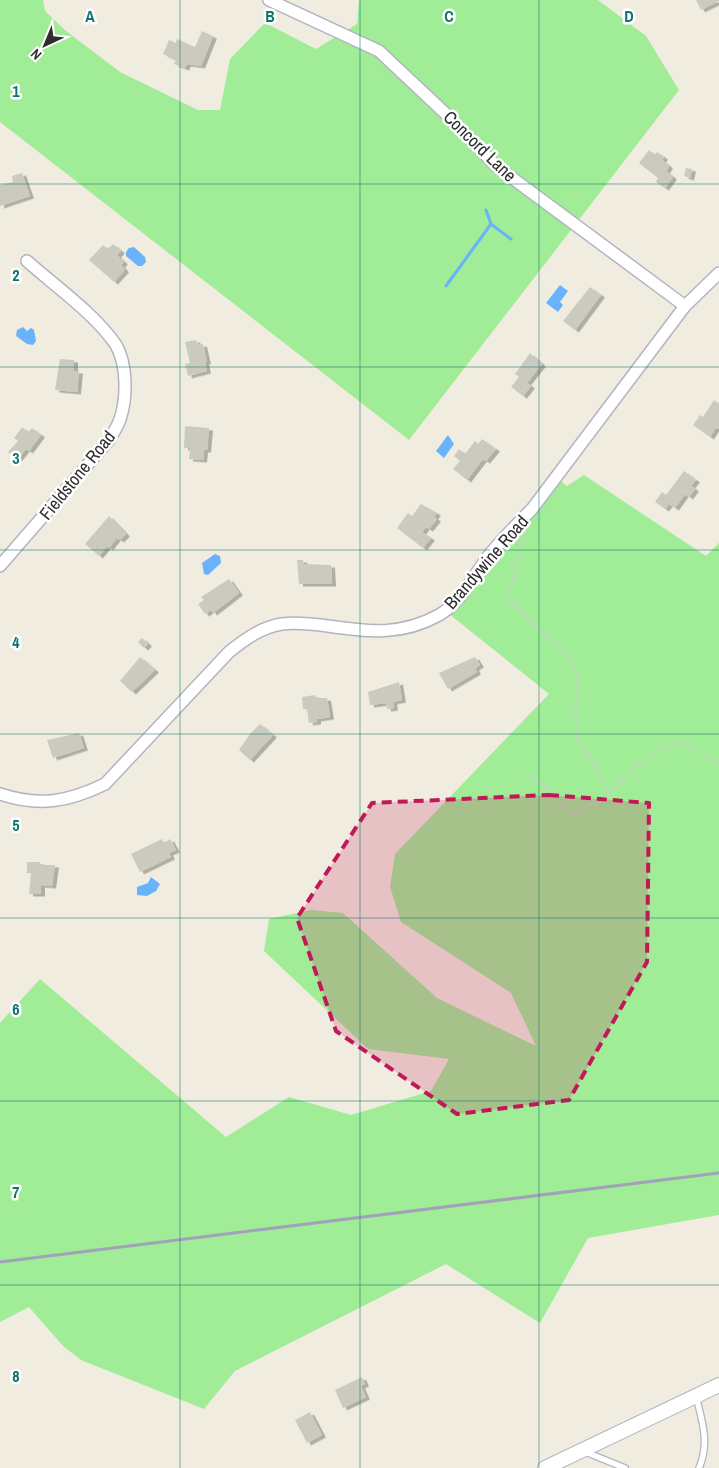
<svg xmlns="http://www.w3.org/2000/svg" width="719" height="1468" viewBox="0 0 719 1468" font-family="'Archivo Narrow',sans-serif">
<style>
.green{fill:#a0ec97}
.water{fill:#69b3fc}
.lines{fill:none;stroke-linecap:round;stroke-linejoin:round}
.stream{stroke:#69b3fc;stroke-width:3}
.building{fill:#cbcabe;filter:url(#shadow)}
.service-casing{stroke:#b4b3c3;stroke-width:8}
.minor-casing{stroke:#b4b3c3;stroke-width:14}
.tertiary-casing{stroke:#b4b3c3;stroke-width:16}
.path{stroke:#cdcdcd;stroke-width:2;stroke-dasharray:4 2.5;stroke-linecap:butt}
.service{stroke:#fff;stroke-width:5.5}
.minor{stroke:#fff;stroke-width:11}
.tertiary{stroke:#fff;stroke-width:14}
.rail{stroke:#a3a1ba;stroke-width:3}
.marked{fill:#c2185b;fill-opacity:0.2;stroke:#c2185b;stroke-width:4;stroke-dasharray:10 6;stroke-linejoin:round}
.grid{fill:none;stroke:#0f766e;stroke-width:1;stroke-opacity:0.55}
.labels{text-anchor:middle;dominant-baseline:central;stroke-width:5;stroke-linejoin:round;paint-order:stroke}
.street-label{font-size:18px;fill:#2e2e2e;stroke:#fff}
.grid-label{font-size:16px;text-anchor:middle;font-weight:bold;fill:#0f766e;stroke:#fff;stroke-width:5;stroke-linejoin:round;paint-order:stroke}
</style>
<defs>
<filter id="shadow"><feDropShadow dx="4" dy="2.5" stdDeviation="0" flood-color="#0004"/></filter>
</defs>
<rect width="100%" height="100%" fill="#f0ede0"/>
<g class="green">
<path d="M0 0H43L45 11 66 31 120 72 198 110H220L230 59 265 23 316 49 357 24 359 0H598L646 36 679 90 409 440 0 122Z"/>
<path d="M584 475 706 556 719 543V1215L588 1238 540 1323 446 1264 235 1371 204 1409 81 1360 63 1346 29 1307 0 1322V1023L40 979 226 1137 289 1097 351 1115 431 1091 449 1059 368 1049 264 951 269 919 311 910 343 913 437 998 536 1046 511 993 401 922 390 887 395 854 549 694 443 609 555 476 567 486Z"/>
</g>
<g class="water">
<path d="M134 247 145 257 146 262 142 266H138L126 256V252L129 248Z"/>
<path d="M560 285 568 291 560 302 563 305 558 312 546 303Z"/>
<path d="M23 327 27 331 31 328 34 330 36 341 33 345 27 344 16 336 17 330Z"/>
<path d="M448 435 454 444 444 458 436 451Z"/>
<path d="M215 554 220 556 221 563 208 575 204 574 202 563Z"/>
<path d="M151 877 160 884 156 891 147 896 137 895V887L148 883Z"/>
</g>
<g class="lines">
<g class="stream">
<path d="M486 210 491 224 511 239"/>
<path d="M446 286 491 224"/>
</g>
</g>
<g class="building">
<path d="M696 0H719V1L701 10Z"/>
<path d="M202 31 213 36 201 66 187 64 185 68 174 64 176 60 163 54 169 40 176 43 177 39 195 47Z"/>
<path d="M649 150 655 155 657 152 664 157 662 160 669 166 666 171 673 177 665 188 656 182 658 178 639 163Z"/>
<path d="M686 168 692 169 690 178 684 176Z"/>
<path d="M22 173 30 196 0 206V185L13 182 12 176Z"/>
<path d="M113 244 121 251 117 255 124 262 121 265 125 270 114 282 89 260 103 245 108 249Z"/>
<path d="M590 287 601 295 575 330 563 321Z"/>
<path d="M196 340 198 345 203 344 207 362H205L207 371 188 376 185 364 190 363 185 342Z"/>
<path d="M530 353 542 364 527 383 531 386 523 396 511 387 519 377 515 374Z"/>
<path d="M60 359 74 360V371H79L77 392 55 390Z"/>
<path d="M714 400 719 404V429H715L710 437 693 425 700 415 703 417Z"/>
<path d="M185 426 209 428 207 450H204L203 460 189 459 190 448H184Z"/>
<path d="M22 427 28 432 32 428 41 435 29 451 26 449 17 460 8 452 18 441 14 438Z"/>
<path d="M482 439 496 449 486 461 483 459 467 480 453 469 460 461 454 456 459 449 465 454 475 441 478 444Z"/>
<path d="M684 471 696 480 691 486 695 489 689 497 685 494 675 508 669 504 665 509 655 502 662 492 666 495Z"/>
<path d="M421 504 437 513 434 517 437 519 429 529 426 527 422 532 431 538 423 548 397 528 408 513 412 516Z"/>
<path d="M109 516 126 534 120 540 117 538 109 548 107 546 99 556 85 544Z"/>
<path d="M297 560H303L304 564 331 565 332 584H299Z"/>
<path d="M229 579 239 593 213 613 211 610 205 614 198 604 204 600 201 597Z"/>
<path d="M142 638 148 644 144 648 138 642Z"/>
<path d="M140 657 155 670 132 692 120 681Z"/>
<path d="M475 657 480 665 475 668 477 672 448 689 439 673Z"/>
<path d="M399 682 402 700 393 702 394 708 387 709 386 703 370 705 368 692Z"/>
<path d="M315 695 316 698H327L330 717 317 719V722L309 723 307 709H303L302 697Z"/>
<path d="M260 724 273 735 250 760 239 750 250 734Z"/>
<path d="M79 733 84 748 53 758 47 740Z"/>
<path d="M162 839 164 843 170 839 176 850 169 853 171 857 140 872 131 854Z"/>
<path d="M27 862H40V865H55L52 886 41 885V894H29L31 873H27Z"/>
<path d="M362 1377 365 1384 361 1386 366 1397 343 1408 335 1390Z"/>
<path d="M310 1412 322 1435 307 1443 295 1420Z"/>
</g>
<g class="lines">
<defs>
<g id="service">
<path d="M696 1396C702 1421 710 1443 699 1468"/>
<path d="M583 1451 625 1468"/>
</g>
<g id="minor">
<path d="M269 0 379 51 446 114 496 166 685 306"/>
<path d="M0 566 109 440C113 433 119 425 121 416 127 396 127 364 116 345 95 314 55 286 27 261"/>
<path d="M0 794C39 807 68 802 105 784L229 652C245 639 262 627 282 624 297 622 313 624 328 626 369 632 401 636 439 615 462 602 474 574 490 554 503 538 517 524 532 509L685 306 719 273"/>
</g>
<path id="tertiary" d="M545 1468 719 1385"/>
</defs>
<use href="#service" class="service-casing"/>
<use href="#minor" class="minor-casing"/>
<use href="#tertiary" class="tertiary-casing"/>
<g class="path">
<path d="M525 532 508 598 535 627 566 653 580 680 575 708 578 738 610 793C630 771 652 753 680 741L719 763"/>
<path d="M525 769 573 815 610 793"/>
</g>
<use href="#service" class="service"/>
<use href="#minor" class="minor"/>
<use href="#tertiary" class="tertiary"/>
<path class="rail" d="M0 1262 719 1173"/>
</g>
<path class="marked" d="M549 795 649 803 647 962 569 1100 457 1114 336 1031 297 918 372 803Z"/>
<path class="grid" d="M180 0V1468M360 0V1468M539 0V1468M0 184H719M0 367H719M0 550H719M0 734H719M0 918H719M0 1101H719M0 1285H719"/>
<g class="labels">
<g class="street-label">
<text transform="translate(480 146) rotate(44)">Concord Lane</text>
<text transform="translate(77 475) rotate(-51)">Fieldstone Road</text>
<text transform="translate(486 562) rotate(-49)">Brandywine Road</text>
</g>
</g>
<g class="grid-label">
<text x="90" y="22">A</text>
<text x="270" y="22">B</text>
<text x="449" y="22">C</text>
<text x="629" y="22">D</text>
<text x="16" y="97">1</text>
<text x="16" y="281">2</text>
<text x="16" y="464">3</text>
<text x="16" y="648">4</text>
<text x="16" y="831">5</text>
<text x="16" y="1015">6</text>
<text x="16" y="1198">7</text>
<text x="16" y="1382">8</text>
</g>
<g transform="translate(45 45) rotate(224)" stroke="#ffffff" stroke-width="4" paint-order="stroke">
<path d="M0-4L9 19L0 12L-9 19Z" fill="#2e2e2e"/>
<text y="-8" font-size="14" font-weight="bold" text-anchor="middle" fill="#2e2e2e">N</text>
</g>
</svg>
